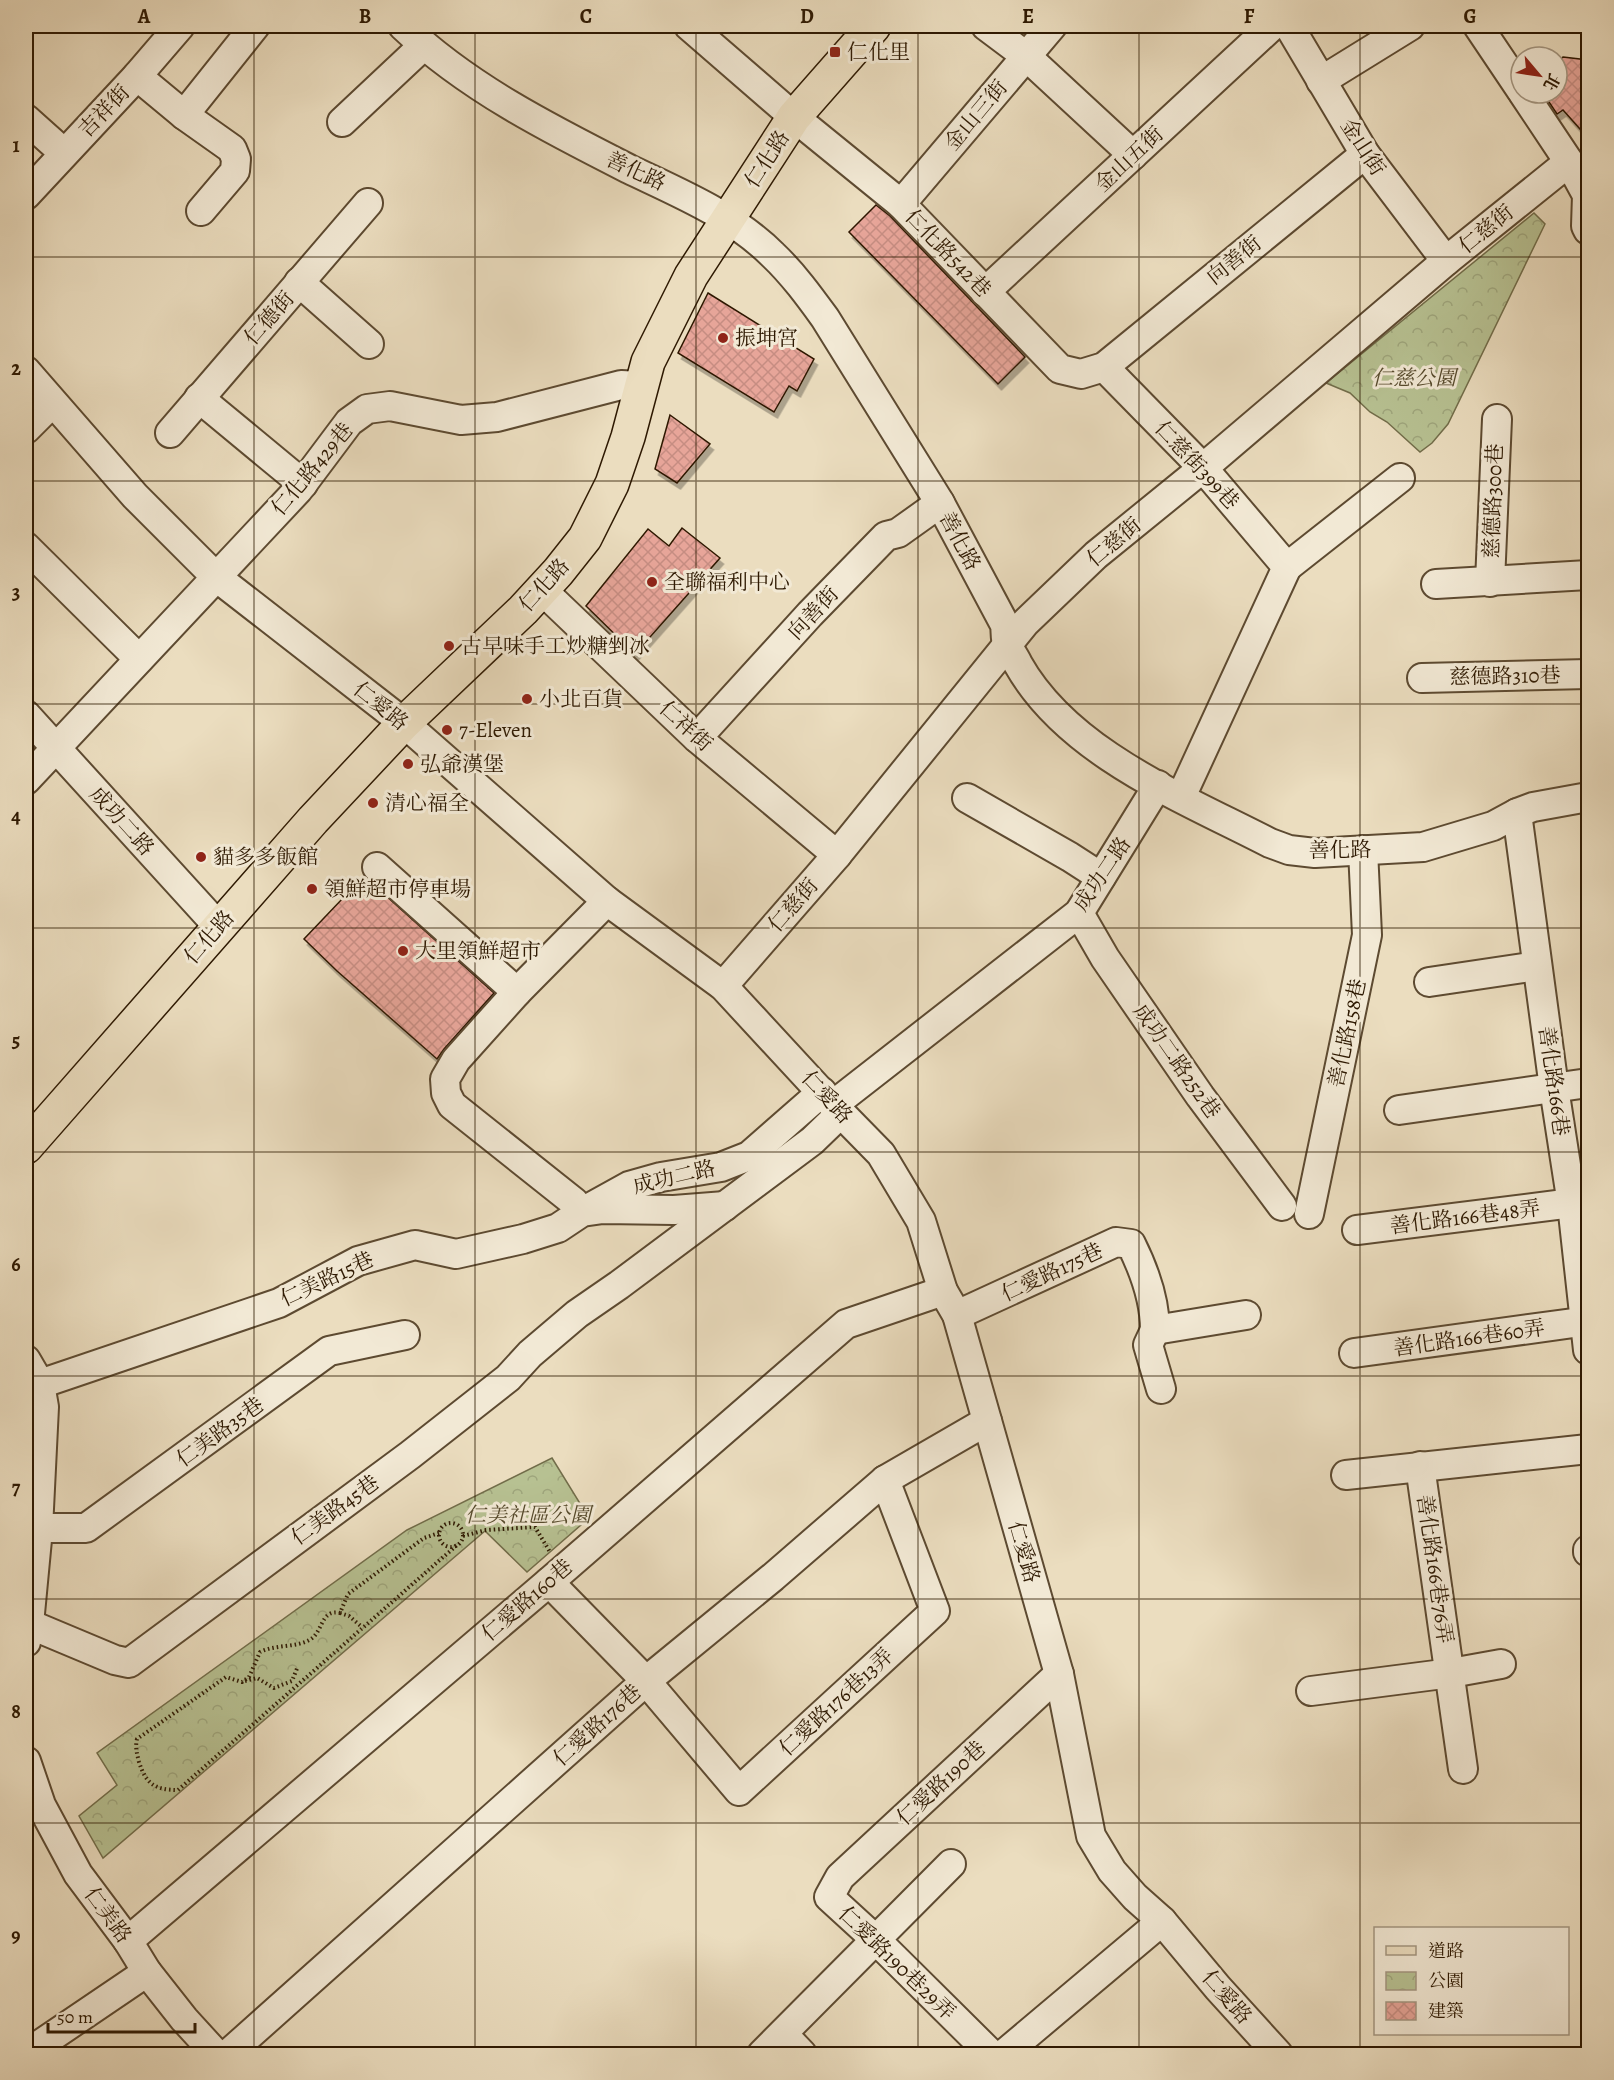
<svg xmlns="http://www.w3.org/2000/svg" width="1614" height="2080" viewBox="0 0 1614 2080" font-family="Alegreya,'Noto Serif TC',serif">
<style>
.park{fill:url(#park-crowns);stroke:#726d4a;stroke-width:1.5}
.building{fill:url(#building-cross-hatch);stroke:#2e1902;stroke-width:1.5;filter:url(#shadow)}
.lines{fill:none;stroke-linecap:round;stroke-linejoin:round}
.minor-casing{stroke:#5d4a31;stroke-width:32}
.major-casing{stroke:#2e1902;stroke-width:36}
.path{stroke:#2e1902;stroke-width:4;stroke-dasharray:1.5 3;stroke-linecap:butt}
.minor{stroke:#f2e9d5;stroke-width:28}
.major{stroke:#ebddbf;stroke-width:33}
.grid{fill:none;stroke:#2e1902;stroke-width:1.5;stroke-opacity:0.55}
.poi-dot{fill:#8f2418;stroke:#f2e9d5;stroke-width:2}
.labels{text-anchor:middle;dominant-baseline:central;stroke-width:6;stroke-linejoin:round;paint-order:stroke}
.poi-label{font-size:21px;fill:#2e1902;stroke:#f2e9d5;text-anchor:start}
.street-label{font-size:21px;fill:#2e1902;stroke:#f2e9d5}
.park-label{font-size:21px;font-style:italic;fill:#574b2d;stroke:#f2e9d5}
.neatline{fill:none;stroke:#2e1902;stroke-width:2}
.grid-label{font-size:20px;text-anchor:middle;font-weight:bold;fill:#2e1902}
</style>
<defs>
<pattern id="park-crowns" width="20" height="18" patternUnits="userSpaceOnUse" patternTransform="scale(1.5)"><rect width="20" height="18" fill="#b7c192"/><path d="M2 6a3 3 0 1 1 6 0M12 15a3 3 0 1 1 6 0" fill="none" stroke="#9ea57c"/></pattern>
<pattern id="building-cross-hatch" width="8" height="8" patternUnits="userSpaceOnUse" patternTransform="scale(1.5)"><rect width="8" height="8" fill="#e7a599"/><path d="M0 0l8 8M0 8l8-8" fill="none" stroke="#c68d82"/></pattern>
<filter id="shadow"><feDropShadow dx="3.5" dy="6" stdDeviation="0" flood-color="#0004"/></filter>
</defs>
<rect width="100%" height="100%" fill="#ebddbf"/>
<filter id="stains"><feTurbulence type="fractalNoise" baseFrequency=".00333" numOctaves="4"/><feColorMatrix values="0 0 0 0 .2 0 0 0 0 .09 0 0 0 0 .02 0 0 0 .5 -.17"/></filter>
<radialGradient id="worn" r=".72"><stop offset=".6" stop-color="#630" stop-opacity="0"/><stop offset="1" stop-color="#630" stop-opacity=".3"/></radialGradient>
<g class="park">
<path d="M1534 213 1545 224 1448 424 1432 443 1420 452 1387 422 1370 412 1350 393 1326 383Z"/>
<path d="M552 1458 589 1518 527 1572 485 1531 103 1858 79 1816 117 1785 97 1753 407 1530Z"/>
</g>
<g class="building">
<path d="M1563 57 1588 60V138L1563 110 1557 114 1543 93H1557V62Z"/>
<path d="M876 205 890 216 1025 357 998 384 849 232Z"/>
<path d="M708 293 814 359 797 391 789 386 774 412 678 353Z"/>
<path d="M670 415 710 444 677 483 655 469Z"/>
<path d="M682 528 720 558 635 654 586 606 648 529 669 546Z"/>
<path d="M364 876 494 993 444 1049 437 1059 337 971 304 939Z"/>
</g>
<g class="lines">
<defs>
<g id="minor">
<path d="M403 26C467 87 550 129 629 169 679 193 733 215 773 255 793 274 809 296 825 318L940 503 1005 625C1006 631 1005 638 1007 643 1009 650 1015 657 1018 664 1068 753 1183 798 1270 843L1289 850 1315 853 1423 847 1493 826 1517 813 1533 807 1588 797"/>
<path d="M689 26 794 117 901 204 1060 369 1081 374 1104 367 1365 154"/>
<path d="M986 26 1026 56 1133 155"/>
<path d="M1289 26 1365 154 1446 261"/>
<path d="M1478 26 1521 90"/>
<path d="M137 76 184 115 232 149 236 159 235 171 201 211"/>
<path d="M1321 81 1410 26"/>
<path d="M1523 93 1569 162 1587 195 1586 226 1588 230"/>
<path d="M184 115 255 26"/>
<path d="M26 119 64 153"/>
<path d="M342 122 424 45"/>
<path d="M26 195 137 76 180 26"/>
<path d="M901 204 1052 26"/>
<path d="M299 282 369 344"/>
<path d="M985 292 1272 26"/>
<path d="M1104 367 1203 468 1287 567 1181 797"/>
<path d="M26 371 135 496 215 576 404 723 607 901 723 986 833 1105 881 1154 921 1221 943 1291 957 1315 1059 1674 1091 1836 1112 1871 1135 1897 1162 1921 1218 1988 1278 2054"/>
<path d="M199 398 303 484"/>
<path d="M26 429 52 403"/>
<path d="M170 433 368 203"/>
<path d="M26 547 139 659"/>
<path d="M1287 567 1400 478"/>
<path d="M1490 582 1497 419"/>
<path d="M1436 584 1588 575"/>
<path d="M542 590 697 738 837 855"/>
<path d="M1422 678 1588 674"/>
<path d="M26 715 218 926"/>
<path d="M697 738 810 614 886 536 898 533 940 503"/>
<path d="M26 780 298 490 349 422 367 409 390 406 461 420 497 417 621 385 640 386"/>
<path d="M967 798 1070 857 1101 877"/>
<path d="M1517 813 1554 1088 1572 1204 1588 1350"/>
<path d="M377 867 517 992"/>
<path d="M607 901 517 992 456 1060 445 1079 446 1093 452 1105 574 1202 582 1212 629 1186 661 1177 721 1167 749 1156 822 1092"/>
<path d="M1079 913 1105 958 1200 1096 1282 1206"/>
<path d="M1429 982 1537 966"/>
<path d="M723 986 837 855 1025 623 1096 555 1203 468 1446 261 1569 162"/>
<path d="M833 1105 1079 913 1158 785"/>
<path d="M1399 1110 1588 1083"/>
<path d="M1309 1214 1367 935 1363 850"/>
<path d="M1357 1230 1588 1201"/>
<path d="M957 1315 1116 1242 1131 1244C1144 1270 1155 1301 1155 1330L1246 1315"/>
<path d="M1155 1330 1148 1345 1161 1389"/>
<path d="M1354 1353 1588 1321"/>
<path d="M26 1360 40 1384 44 1407 38 1529 29 1624 26 1642"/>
<path d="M40 1384 279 1303 358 1261 415 1245 456 1254 523 1239 558 1228 582 1212 603 1209 674 1210 725 1206"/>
<path d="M1420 1466 1463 1769"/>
<path d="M1346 1475 1588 1449"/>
<path d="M26 1528H86L329 1351 405 1335"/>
<path d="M1588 1550V1552"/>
<path d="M549 1582 646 1681 739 1791 935 1611 885 1480"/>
<path d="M29 1624 115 1660 129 1663 410 1455 508 1378 530 1354 577 1314 619 1285 812 1141 841 1113"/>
<path d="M1311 1691 1451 1673 1501 1664"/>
<path d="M26 1761 41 1805 78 1874 128 1941 147 1972 184 2019 216 2054"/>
<path d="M128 1941 549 1582 846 1324 943 1291"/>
<path d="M783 2034 802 2054"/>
<path d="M26 2054 147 1972"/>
<path d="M228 2054 646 1681 773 1577 885 1480 987 1421"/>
<path d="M762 2054 951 1864"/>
<path d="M991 2054 876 1940 829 1897 840 1877 1059 1674"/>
<path d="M1004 2054 1162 1921"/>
</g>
<path id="major" d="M26 1147 313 820 404 723 523 610 558 572 585 538 612 484 628 437 648 362 691 276 794 117 874 26"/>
</defs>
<use href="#minor" class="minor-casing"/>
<use href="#major" class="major-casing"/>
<g class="path">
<circle cx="451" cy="1535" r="12"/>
<path d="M439 1533 424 1538 348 1594 340 1613C321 1609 323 1631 311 1639 297 1648 276 1644 260 1652L249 1677 242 1682 226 1677 137 1739C135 1747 137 1754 139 1762 146 1784 155 1790 178 1790L457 1545"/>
<path d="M463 1536 486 1530 535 1527 550 1552"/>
<path d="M340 1613 349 1616 362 1627"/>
<path d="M245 1681 257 1678 274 1688 292 1681 298 1666"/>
</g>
<use href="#minor" class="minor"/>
<use href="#major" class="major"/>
</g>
<path class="grid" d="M254 26V2054M475 26V2054M696 26V2054M918 26V2054M1139 26V2054M1360 26V2054M26 257H1588M26 481H1588M26 704H1588M26 928H1588M26 1152H1588M26 1376H1588M26 1599H1588M26 1823H1588"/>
<g class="poi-dot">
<rect x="829" y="46" width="12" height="12" rx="3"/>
<circle cx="723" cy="338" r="6"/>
<circle cx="652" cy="582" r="6"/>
<circle cx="449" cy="646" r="6"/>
<circle cx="527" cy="699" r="6"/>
<circle cx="447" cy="730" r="6"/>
<circle cx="408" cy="764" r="6"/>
<circle cx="373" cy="803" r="6"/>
<circle cx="201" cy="857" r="6"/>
<circle cx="312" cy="889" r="6"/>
<circle cx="403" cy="951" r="6"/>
</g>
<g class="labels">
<g class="poi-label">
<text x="847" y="52">仁化里</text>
<text x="735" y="338">振坤宮</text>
<text x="664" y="582">全聯福利中心</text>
<text x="461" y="646">古早味手工炒糖剉冰</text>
<text x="539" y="699">小北百貨</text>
<text x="459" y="730">7-Eleven</text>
<text x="420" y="764">弘爺漢堡</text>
<text x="385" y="803">清心福全</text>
<text x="213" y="857">貓多多飯館</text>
<text x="324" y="889">領鮮超市停車場</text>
<text x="415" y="951">大里領鮮超市</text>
</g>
<g class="street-label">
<text transform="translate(104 111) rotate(-46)">吉祥街</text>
<text transform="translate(976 115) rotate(-50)">金山三街</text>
<text transform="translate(1363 147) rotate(57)">金山街</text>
<text transform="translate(767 159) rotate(-57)">仁化路</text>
<text transform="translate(1129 159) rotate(-43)">金山五街</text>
<text transform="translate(636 171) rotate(25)">善化路</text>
<text transform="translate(1486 229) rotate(-39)">仁慈街</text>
<text transform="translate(948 253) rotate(46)">仁化路542巷</text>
<text transform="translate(1234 260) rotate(-39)">向善街</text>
<text transform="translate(269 318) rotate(-49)">仁德街</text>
<text transform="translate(1197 465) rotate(47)">仁慈街399巷</text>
<text transform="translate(312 469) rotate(-50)">仁化路429巷</text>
<text transform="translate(1493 501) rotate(-88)">慈德路300巷</text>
<text transform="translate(960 541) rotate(62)">善化路</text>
<text transform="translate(1114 542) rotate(-40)">仁慈街</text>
<text transform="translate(544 585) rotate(-48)">仁化路</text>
<text transform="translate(813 613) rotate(-47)">向善街</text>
<text transform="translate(1505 676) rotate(-1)">慈德路310巷</text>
<text transform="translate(381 706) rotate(39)">仁愛路</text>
<text transform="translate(686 726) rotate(42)">仁祥街</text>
<text transform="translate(122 821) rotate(48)">成功二路</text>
<text transform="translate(1340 850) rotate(-1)">善化路</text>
<text transform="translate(1102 874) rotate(-56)">成功二路</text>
<text transform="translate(793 905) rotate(-49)">仁慈街</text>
<text transform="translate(209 937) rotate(-49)">仁化路</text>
<text transform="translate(1347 1033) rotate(-78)">善化路158巷</text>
<text transform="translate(1177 1061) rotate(55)">成功二路252巷</text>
<text transform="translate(1554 1081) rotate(82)">善化路166巷</text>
<text transform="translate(827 1097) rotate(47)">仁愛路</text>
<text transform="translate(674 1177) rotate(-13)">成功二路</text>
<text transform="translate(1465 1217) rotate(-7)">善化路166巷48弄</text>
<text transform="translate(1052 1272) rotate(-25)">仁愛路175巷</text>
<text transform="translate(327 1279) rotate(-25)">仁美路15巷</text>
<text transform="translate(1469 1338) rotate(-8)">善化路166巷60弄</text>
<text transform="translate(220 1432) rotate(-36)">仁美路35巷</text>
<text transform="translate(335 1510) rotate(-36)">仁美路45巷</text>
<text transform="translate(1024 1552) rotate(74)">仁愛路</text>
<text transform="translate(1435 1569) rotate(82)">善化路166巷76弄</text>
<text transform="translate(527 1600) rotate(-41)">仁愛路160巷</text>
<text transform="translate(836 1702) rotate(-43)">仁愛路176巷13弄</text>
<text transform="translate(597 1725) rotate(-42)">仁愛路176巷</text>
<text transform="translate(941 1783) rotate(-43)">仁愛路190巷</text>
<text transform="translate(108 1915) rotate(54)">仁美路</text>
<text transform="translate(897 1963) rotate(44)">仁愛路190巷29弄</text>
<text transform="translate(1227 1997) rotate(49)">仁愛路</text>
</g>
<g class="park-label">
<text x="1414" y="378">仁慈公園</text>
<text x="528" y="1515">仁美社區公園</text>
</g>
</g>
<rect width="1614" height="2080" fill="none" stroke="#ebddbf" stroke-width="66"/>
<rect x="1374" y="1927" width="195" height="108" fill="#f2e9d5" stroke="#a49681" stroke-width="1.5"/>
<rect x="1386" y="1946" width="30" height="9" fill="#ebddbf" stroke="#a49681" stroke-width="1.5"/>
<text x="1428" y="1957" font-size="18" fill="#2e1902">道路</text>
<rect x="1386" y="1972" width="30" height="18" fill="url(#park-crowns)" stroke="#a49681" stroke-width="1.5"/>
<text x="1428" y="1987" font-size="18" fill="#2e1902">公園</text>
<rect x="1386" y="2002" width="30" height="18" fill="url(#building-cross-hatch)" stroke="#a49681" stroke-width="1.5"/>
<text x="1428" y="2017" font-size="18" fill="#2e1902">建築</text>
<g transform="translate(1539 75) rotate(119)"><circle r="28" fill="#f2e9d5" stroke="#a49681" stroke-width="1.5"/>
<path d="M0-4.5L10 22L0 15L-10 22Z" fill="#8f2418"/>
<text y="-9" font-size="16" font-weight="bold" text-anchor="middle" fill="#2e1902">北</text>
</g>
<path d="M48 2023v9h147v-9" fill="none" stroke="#2e1902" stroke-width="3"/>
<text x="57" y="2023" font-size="18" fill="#2e1902" stroke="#f2e9d5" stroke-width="4.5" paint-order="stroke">50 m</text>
<rect x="33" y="33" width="1548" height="2014" class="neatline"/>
<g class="grid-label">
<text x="144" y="23">A</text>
<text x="365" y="23">B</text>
<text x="586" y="23">C</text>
<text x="807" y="23">D</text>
<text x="1028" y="23">E</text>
<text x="1249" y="23">F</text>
<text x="1470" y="23">G</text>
<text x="16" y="152">1</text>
<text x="16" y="375">2</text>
<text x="16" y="599">3</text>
<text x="16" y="823">4</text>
<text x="16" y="1047">5</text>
<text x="16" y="1271">6</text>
<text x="16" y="1494">7</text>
<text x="16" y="1718">8</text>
<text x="16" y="1942">9</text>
</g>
<rect width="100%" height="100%" filter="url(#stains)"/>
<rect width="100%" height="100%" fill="url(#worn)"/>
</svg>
